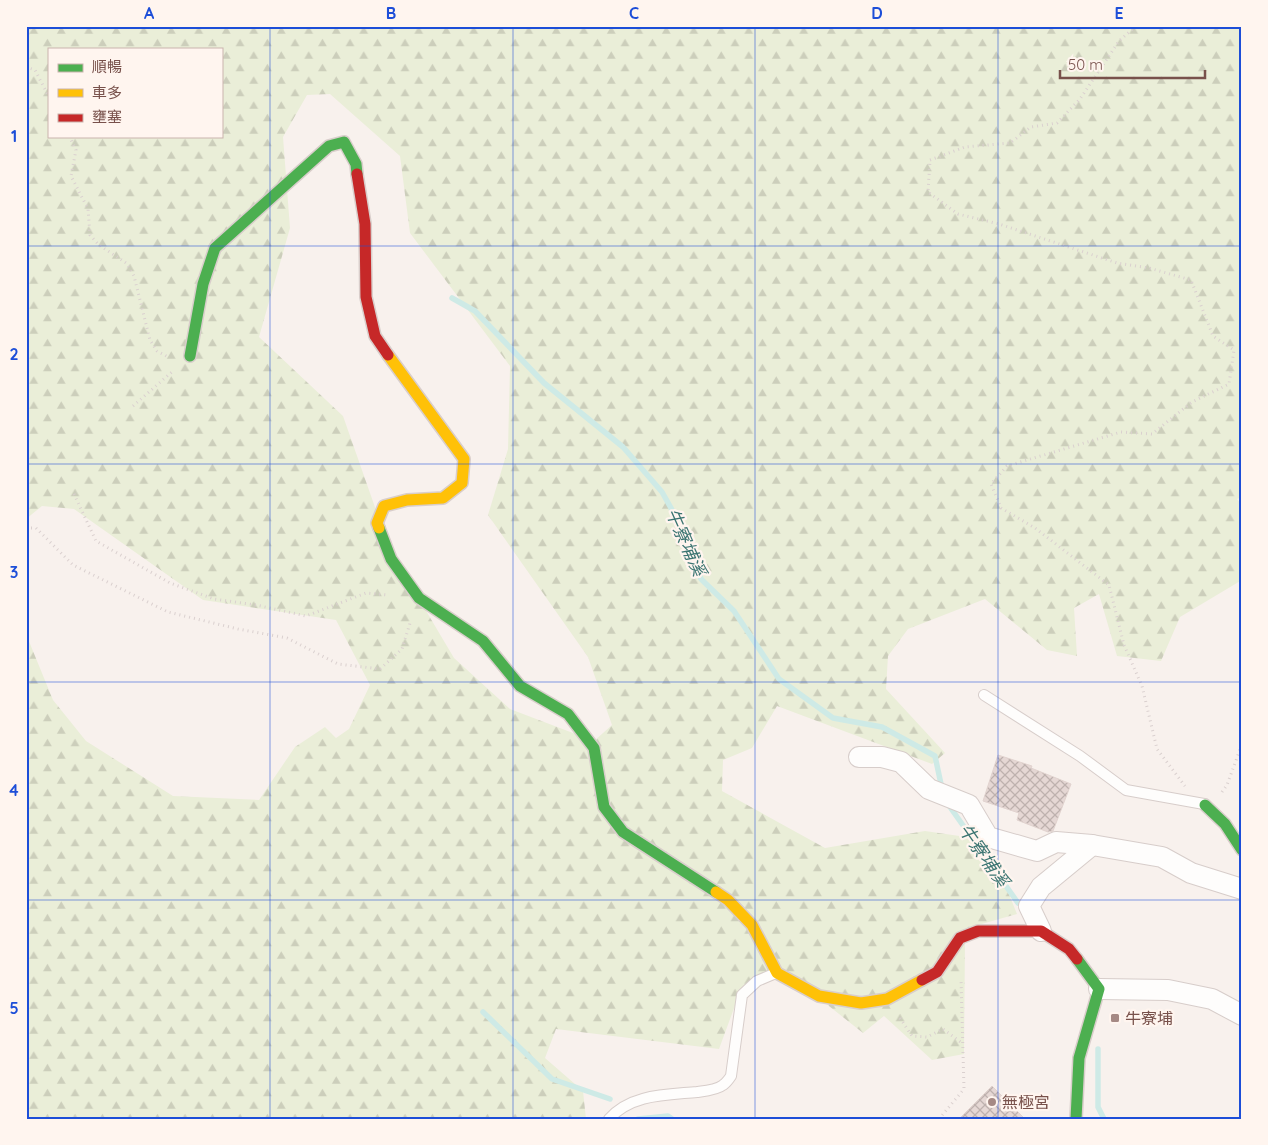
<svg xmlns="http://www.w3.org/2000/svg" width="1268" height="1145" viewBox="0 0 1268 1145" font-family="Quicksand,'Noto Sans TC',sans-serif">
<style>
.forest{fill:url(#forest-firs);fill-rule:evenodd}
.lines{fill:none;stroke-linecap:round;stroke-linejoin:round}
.stream{stroke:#ceeae6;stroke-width:5.5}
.building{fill:url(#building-cross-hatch);stroke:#e1d3cf}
.lane-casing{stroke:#d7cdca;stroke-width:12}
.street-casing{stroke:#d7cdca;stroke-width:22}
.fast-casing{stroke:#d9cecb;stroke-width:14}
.slow-casing{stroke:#d9cecb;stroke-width:14}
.jam-casing{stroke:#d9cecb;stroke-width:14}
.path{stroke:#dad0cf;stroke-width:3;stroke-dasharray:1 4;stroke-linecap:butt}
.lane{stroke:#fefdfc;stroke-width:10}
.street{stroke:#fefdfc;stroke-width:20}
.fast{stroke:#4caf50;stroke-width:11}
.slow{stroke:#ffc107;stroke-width:11}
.jam{stroke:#c62828;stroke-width:11}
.grid{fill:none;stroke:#1d4ed8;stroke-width:1;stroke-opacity:0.55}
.poi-dot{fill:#a58984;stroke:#fff5ef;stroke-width:2}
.labels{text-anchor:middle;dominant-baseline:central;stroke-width:4.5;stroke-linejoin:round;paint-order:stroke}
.poi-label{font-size:16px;fill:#78514b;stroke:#fff5ef;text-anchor:start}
.water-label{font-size:18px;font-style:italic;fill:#3c7572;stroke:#fff5ef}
.neatline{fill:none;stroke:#1d4ed8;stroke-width:2}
.grid-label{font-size:16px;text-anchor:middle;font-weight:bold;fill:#1d4ed8}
</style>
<defs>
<pattern id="forest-firs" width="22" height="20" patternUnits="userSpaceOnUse" patternTransform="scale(1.25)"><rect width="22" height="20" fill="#eaeed8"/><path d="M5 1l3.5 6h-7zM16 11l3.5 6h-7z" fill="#cccebb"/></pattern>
<pattern id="building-cross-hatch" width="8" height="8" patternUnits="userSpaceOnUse" patternTransform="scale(1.25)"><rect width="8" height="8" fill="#e5d7d4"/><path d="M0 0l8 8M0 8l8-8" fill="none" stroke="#beb1ae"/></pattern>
</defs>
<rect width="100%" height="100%" fill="#f8f1ed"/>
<path class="forest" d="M26 26H1242V497L1237 499 1242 505V580L1180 617 1161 661 1117 656 1099 594 1074 608 1077 656 1047 650 985 599 908 629 888 656 886 689 945 753 932 764 777 706 752 748 723 760 722 791 825 848 925 831 987 840 1017 914 971 927 965 942 964 1054 932 1060 884 1016 863 1033 776 964 740 992 719 1049 556 1029 545 1058 583 1091 586 1119H26V634L53 700 86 741 173 796 259 800 295 747 325 727 336 738 349 729 370 685 336 620 203 600 74 509 42 506 26 519ZM49 49H221V136H49ZM330 94 400 156 410 233 510 366 508 449 488 515 588 657 612 725 594 741 510 709 454 658 390 550 343 416 259 337 290 228 283 137 307 95Z"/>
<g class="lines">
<g class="stream">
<path d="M452 298 475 311 544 383 623 447 662 492 685 533 701 579 734 611 779 679 833 718 882 727 935 756 941 784"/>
<path d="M950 807 1018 903"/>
<path d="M483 1012 552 1079 610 1099"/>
<path d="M1098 1049V1107L1104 1119"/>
<path d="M638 1119 668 1116 672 1119"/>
</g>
</g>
<g class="building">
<path d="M998 755 1032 766 1031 768 1071 784 1053 831 1048 832 1017 820 1019 813 983 801Z"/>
<path d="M992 1086 1025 1119H959Z"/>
</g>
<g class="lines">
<defs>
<g id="lane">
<path d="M984 695 1080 756 1126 790 1204 804"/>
<path d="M609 1119C631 1094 666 1095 697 1092 705 1091 717 1090 723 1085 726 1083 729 1079 731 1076L742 995 757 981 776 973"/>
</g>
<g id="street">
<path d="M859 757H882L901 762 929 789 969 805 988 837 1037 851 1056 842 1092 845 1162 857 1191 873 1242 889"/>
<path d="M1041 931 1029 906 1041 887 1092 845"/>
<path d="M1099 989 1168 990 1212 999 1242 1015"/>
</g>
<g id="fast">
<path d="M190 356 203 284 215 248 329 146 344 142 356 164 357 174"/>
<path d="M379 528 391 559 419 598 483 641 520 686 568 714 594 748 604 807 623 832 716 892"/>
<path d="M1205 805 1225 824 1242 850"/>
<path d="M1076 1119 1079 1058 1099 989 1077 959"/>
</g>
<g id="slow">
<path d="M379 528 377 523 384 506 407 500 443 498 462 483 464 459 388 355"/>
<path d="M716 892 728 900 752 925 777 973 819 996 861 1003 887 999 922 980"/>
</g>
<g id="jam">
<path d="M357 174 365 224 366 297 375 336 388 355"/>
<path d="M922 980 937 972 960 938 978 931H1041L1069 949 1077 959"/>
</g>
</defs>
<use href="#lane" class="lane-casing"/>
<use href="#street" class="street-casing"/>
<use href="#fast" class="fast-casing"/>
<use href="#slow" class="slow-casing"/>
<use href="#jam" class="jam-casing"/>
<g class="path">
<path d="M1136 26 1119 41 1080 99 1057 123 1031 127 1010 143 965 147 930 160 928 192 958 214 999 224 1117 263 1149 268 1191 280 1213 336 1234 350 1229 384 1192 402 1152 434 1121 432 1007 466 991 484 1001 508 1035 528 1109 585 1124 645 1142 686 1157 749 1185 786"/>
<path d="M26 44 30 26"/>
<path d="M26 67 35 70 49 97"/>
<path d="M69 136 76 150 71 176 88 209 90 235 99 245 126 263 134 276 150 340 157 351 168 357"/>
<path d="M133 406 173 371"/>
<path d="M74 494 96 541 170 583 214 599 256 605 306 616 366 593 388 595"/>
<path d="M26 528H36L73 565 168 612 238 629 287 638 338 664 380 669 402 649 411 620"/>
<path d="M1222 792 1227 785 1242 744"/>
<path d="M900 1018 912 1036 927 1037 943 1029 962 1043"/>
<path d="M939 1119 964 1089 961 979"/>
</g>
<use href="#lane" class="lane"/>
<use href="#street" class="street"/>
<use href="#fast" class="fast"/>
<use href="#slow" class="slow"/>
<use href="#jam" class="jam"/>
</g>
<path class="grid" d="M270 26V1119M513 26V1119M755 26V1119M998 26V1119M26 246H1242M26 464H1242M26 682H1242M26 900H1242"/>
<g class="poi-dot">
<rect x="1110" y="1013" width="10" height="10" rx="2.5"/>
<circle cx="992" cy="1102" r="5"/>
</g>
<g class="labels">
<g class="poi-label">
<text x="1125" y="1018">牛寮埔</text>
<text x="1002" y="1102">無極宮</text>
</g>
<g class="water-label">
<text transform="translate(686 542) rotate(66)">牛寮埔溪</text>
<text transform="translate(984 855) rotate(55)">牛寮埔溪</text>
</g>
</g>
<rect width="1268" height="1145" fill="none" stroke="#fff5ef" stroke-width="55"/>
<rect x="48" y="48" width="175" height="90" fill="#fff5ef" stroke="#c9b3ad"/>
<rect x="58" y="64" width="25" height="8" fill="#4caf50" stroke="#c9b3ad"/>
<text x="92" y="72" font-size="15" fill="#78514b">順暢</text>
<rect x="58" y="89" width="25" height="8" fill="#ffc107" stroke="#c9b3ad"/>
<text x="92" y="98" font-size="15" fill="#78514b">車多</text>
<rect x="58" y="114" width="25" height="8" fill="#c62828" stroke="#c9b3ad"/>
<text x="92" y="122" font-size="15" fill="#78514b">壅塞</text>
<path d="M1060 70v8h145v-8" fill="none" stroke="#78514b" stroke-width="2.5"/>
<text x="1068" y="70" font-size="15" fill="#78514b" stroke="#fff5ef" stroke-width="4" paint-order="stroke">50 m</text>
<rect x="28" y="28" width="1212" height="1090" class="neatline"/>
<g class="grid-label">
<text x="149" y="19">A</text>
<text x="391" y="19">B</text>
<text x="634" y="19">C</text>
<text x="877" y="19">D</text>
<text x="1119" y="19">E</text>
<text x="14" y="142">1</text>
<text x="14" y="360">2</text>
<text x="14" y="578">3</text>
<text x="14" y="796">4</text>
<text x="14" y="1014">5</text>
</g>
</svg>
